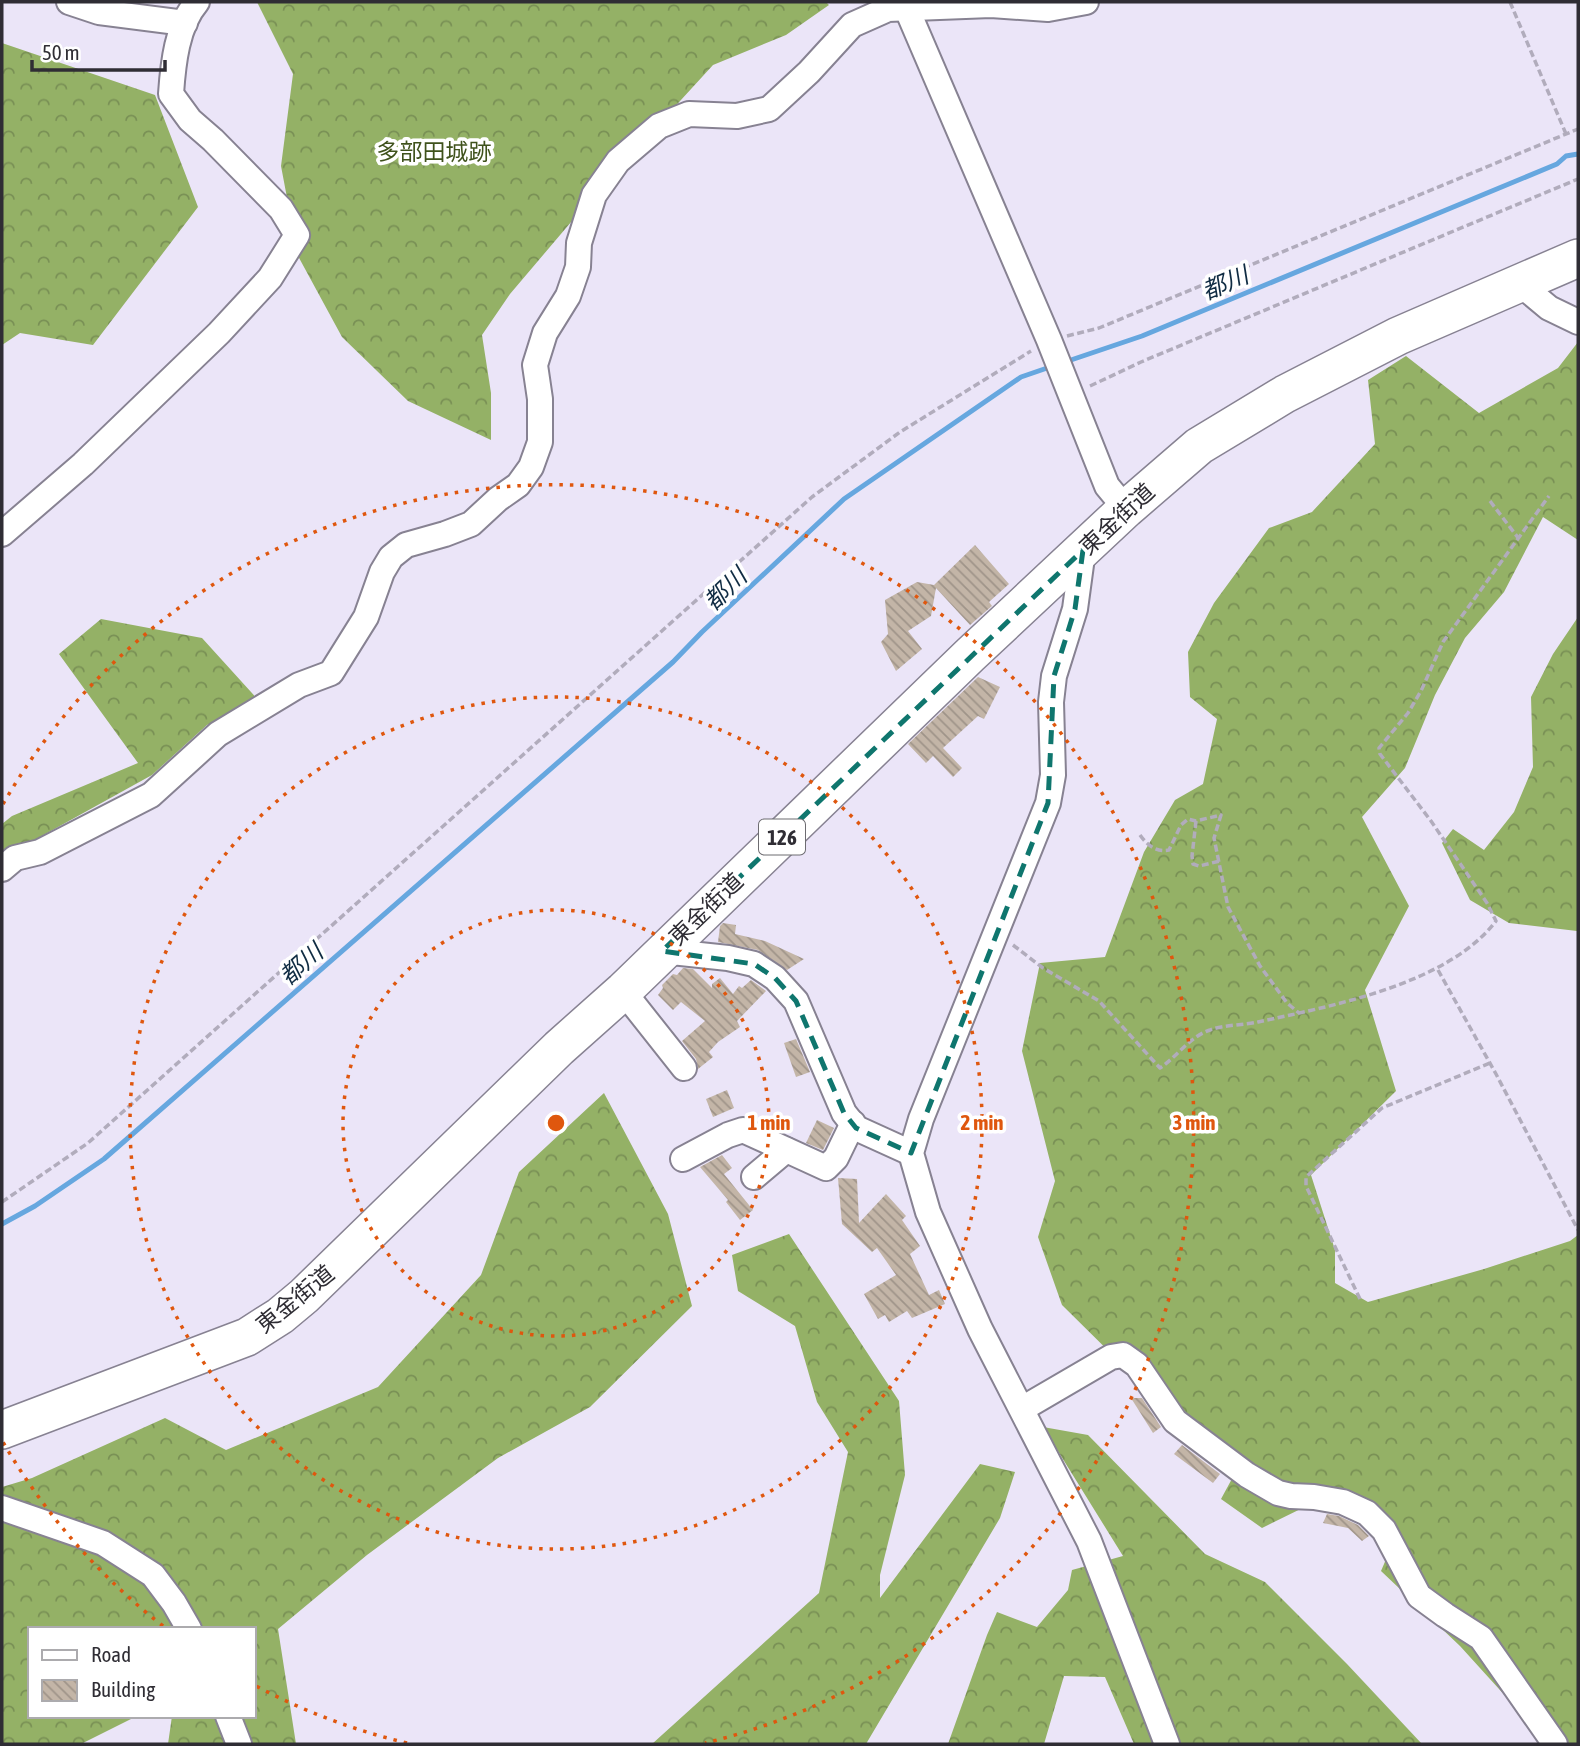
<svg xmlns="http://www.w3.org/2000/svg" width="1580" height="1746" viewBox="0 0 1580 1746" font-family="'Asap Condensed','Noto Sans JP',sans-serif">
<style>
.forest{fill:url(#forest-crowns)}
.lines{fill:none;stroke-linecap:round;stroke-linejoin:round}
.stream{stroke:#66a7df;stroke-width:5}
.building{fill:url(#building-back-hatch)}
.minor-casing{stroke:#878292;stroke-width:28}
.highway-casing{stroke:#878292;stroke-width:40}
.path{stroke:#b1acbc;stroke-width:3.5;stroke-dasharray:7 3.5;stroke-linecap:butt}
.minor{stroke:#fff;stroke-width:24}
.highway{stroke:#fff;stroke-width:37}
.marked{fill:none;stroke:#0f766e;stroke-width:5;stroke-dasharray:14 9;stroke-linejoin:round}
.ring{fill:none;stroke:#df570e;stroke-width:3.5;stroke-dasharray:3.5 7}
.labels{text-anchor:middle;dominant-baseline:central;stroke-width:7;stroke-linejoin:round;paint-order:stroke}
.shield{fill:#fff;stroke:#6d6c71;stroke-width:2}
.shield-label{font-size:21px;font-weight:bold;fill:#2f2d34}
.park-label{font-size:23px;fill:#3f521c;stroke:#fff}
.street-label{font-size:23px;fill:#2f2d34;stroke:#fff}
.water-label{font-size:24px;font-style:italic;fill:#102c43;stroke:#fff}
.centre{fill:#df570e;stroke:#fff;stroke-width:3.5}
.ring-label{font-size:21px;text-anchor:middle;font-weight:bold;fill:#df570e;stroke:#fff;stroke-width:7;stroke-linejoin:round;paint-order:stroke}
</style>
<defs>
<pattern id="forest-crowns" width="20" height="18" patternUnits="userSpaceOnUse" patternTransform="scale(1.75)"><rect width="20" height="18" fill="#94b166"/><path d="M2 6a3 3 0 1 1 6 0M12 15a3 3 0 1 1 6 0" fill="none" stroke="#799055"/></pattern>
<pattern id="building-back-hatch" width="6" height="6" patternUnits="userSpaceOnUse" patternTransform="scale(1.75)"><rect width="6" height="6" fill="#c3b5a7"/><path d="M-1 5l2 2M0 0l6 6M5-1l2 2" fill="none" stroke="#9f9489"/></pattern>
</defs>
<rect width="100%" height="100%" fill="#ebe5f8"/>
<g class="forest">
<path d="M257 2H826L829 5 786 35 713 65 594 195 510 294 482 335 491 393V440L408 401 342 337 298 256 281 166 293 74Z"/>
<path d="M2 43 155 95 198 207 93 345 20 333 2 345Z"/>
<path d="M1578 342V540L1543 517 1504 592 1465 638 1435 695 1405 768 1362 817 1409 906 1365 990 1396 1091 1311 1175 1335 1250V1283L1368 1302 1484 1269 1570 1241 1578 1235V1744H1549L1460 1646 1381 1571 1390 1550 1327 1496 1262 1528 1221 1499 1234 1475 1062 1305 1038 1237 1055 1181 1022 1051 1040 963 1105 957 1144 852 1175 800 1203 784 1217 719 1190 697 1188 652 1214 603 1269 528 1312 512 1375 444 1368 380 1406 356 1479 413 1558 368Z"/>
<path d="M1578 617V935L1577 931 1509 923 1470 900 1442 843 1453 829 1484 850 1514 812 1533 767 1531 697 1553 654Z"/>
<path d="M101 619 202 638 260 702 207 725 152 775 2 858V824L12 816 138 763 59 654Z"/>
<path d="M604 1093 668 1214 692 1306 590 1407 498 1458 367 1555 278 1629 296 1744H168L172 1716H254V1629H30V1716H137L81 1744H2V1487L32 1478 165 1418 226 1450 378 1387 481 1275 519 1172Z"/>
<path d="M789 1234 899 1401 905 1475 880 1575V1598L980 1464 1015 1472 1000 1518 866 1744H652L819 1593 848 1452 817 1402 795 1326 738 1291 732 1255Z"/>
<path d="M1043 1427 1088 1435 1205 1554 1265 1582 1347 1664 1422 1744H1134L1105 1677 1064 1676 1044 1744H948L987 1635 997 1612 1037 1627 1068 1590 1072 1570 1123 1556Z"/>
</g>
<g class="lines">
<g class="stream">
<path d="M1065 362 1142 336 1557 164 1566 156 1578 154"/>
<path d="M2 1224 35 1206 104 1159 673 662 702 632 844 499 1021 377 1053 366"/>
</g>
</g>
<g class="building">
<path d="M975 545 1009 584 989 602 992 606 970 625 936 588 931 616 908 631 922 649 896 671 881 642 888 634 885 600 917 582 934 585Z"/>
<path d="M978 677 1000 687 984 719 978 716 943 748 962 768 953 777 933 756 926 763 908 744Z"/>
<path d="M723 923 736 925 735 934 765 941 804 959 787 970 758 950 718 942 720 926Z"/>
<path d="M683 968 693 969 712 988V984L720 978 733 994 739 986 742 988 751 980 766 991 737 1021 740 1027 718 1042 709 1052 713 1057 698 1069 696 1059 682 1041 705 1021 681 1002 673 1010 658 995 663 988 662 985 673 974 677 975Z"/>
<path d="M796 1039 810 1072 796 1077 784 1043Z"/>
<path d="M727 1090 734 1108 713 1117 706 1099Z"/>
<path d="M817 1120 834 1128 823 1150 806 1143Z"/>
<path d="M722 1155 732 1168 724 1174 753 1210 740 1220 726 1202 728 1200 700 1167Z"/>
<path d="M838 1178 857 1179 859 1223 886 1194 906 1216 902 1220 920 1246 910 1254 929 1295 939 1290 945 1304 912 1318 907 1311 889 1322 885 1315 878 1319 864 1294 896 1275 877 1248 872 1252 842 1224Z"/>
<path d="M1131 1398H1142L1161 1427 1153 1433Z"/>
<path d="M1182 1445 1220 1474 1213 1483 1174 1454Z"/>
<path d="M1327 1514 1339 1516 1358 1525 1369 1536 1362 1541 1348 1528 1323 1523Z"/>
</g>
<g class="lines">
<defs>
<g id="minor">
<path d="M69 2 99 12 185 23"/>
<path d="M906 7 1049 340 1107 486 1126 509"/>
<path d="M1519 283 1549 308 1578 322"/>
<path d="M2 534 83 464 219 333 270 278 297 235 281 209 213 140 190 120 171 94C173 64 177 25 197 2"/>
<path d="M1083 550 1075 609 1054 676 1051 702 1053 775 1048 803 921 1119 911 1153 928 1212 980 1329 1089 1541 1167 1744"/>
<path d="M2 869 15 858 40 852 151 795 218 734 299 685 331 673 366 617 382 572 391 557 406 545 445 534 471 524 498 499 518 485 531 467 540 442V399L535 365 545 333 568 296 578 267 579 243 594 195 618 161 659 126 689 114 737 116 769 109 809 72 852 25 888 9 991 5 1048 9 1086 2"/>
<path d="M662 951 728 958 754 964 775 978 796 1001 844 1113 856 1128 911 1153"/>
<path d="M623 991 684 1068"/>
<path d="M683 1159 728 1135 743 1130 826 1168 836 1158 853 1123"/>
<path d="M754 1177 786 1150"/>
<path d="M1022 1409 1111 1357 1123 1355 1137 1365 1175 1421 1247 1475 1278 1493 1291 1496 1314 1497 1343 1502 1367 1513 1384 1530 1419 1596 1445 1615 1481 1638 1555 1744"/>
<path d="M2 1508 103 1543 153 1575 174 1603 189 1629"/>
<path d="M228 1716 239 1744"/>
</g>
<path id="highway" d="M2 1430 247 1337 280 1316 304 1296 559 1048 623 991 970 655 1126 509 1199 446 1285 394 1398 336 1578 258"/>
</defs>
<use href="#minor" class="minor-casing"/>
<use href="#highway" class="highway-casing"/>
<g class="path">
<path d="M1510 2 1566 134"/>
<path d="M1067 336 1099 328 1578 129"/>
<path d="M1090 386 1141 362 1578 179"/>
<path d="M1490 501 1519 539"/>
<path d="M1196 821 1192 856 1193 864 1199 866 1220 861"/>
<path d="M1140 835C1147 845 1157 853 1169 850L1181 825 1188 819 1196 821 1221 815 1214 838 1228 907 1260 966 1287 1003 1299 1013"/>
<path d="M1013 945 1043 968 1099 1001 1160 1068C1178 1056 1189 1037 1210 1030 1223 1025 1244 1025 1258 1022 1332 1006 1448 984 1496 921L1487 903 1431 821 1380 754 1379 748 1408 713 1421 691 1443 642 1549 496"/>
<path d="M1438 970 1496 1074 1578 1230"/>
<path d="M2 1202 88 1143 812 497 900 432 1031 351"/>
<path d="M1360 1299 1306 1186V1177L1382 1108 1490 1063"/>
</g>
<use href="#minor" class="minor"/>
<use href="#highway" class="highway"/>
</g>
<path class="marked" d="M1083 550 1075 609 1054 676 1048 803 911 1153 856 1128 844 1113 796 1001 775 978 754 964 662 951Z"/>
<g class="ring">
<circle cx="556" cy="1123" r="213"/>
<circle cx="556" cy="1123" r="426"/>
<path d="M407 1743A638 638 0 0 1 256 1686M163 1626A638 638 0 0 1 3 1442M3 804A638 638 0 1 1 705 1743"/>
</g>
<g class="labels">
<rect class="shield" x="759" y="819.5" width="46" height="35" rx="5"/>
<g class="shield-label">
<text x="782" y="837">126</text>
</g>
<g class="park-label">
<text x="434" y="152">多部田城跡</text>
</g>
<g class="street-label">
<text transform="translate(1117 519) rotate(-43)">東金街道</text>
<text transform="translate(706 909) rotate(-44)">東金街道</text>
<text transform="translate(295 1299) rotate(-39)">東金街道</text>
</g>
<g class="water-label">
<text transform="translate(1225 283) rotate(-23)">都川</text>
<text transform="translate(725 589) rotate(-44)">都川</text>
<text transform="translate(301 964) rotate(-41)">都川</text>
</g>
</g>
<circle cx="556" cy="1123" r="10" class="centre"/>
<g class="ring-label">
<text x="769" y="1130">1 min</text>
<text x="982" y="1130">2 min</text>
<text x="1194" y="1130">3 min</text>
</g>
<rect width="1580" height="1746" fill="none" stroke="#2f2d34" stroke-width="7"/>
<rect x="28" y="1627" width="228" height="91" fill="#ffffff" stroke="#acabae" stroke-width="2"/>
<rect x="42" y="1650" width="35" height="10" fill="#ffffff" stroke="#acabae" stroke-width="2"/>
<text x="91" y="1662" font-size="21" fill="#2f2d34">Road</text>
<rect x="42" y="1680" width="35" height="21" fill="url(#building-back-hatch)" stroke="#acabae" stroke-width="2"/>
<text x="91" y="1697" font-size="21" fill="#2f2d34">Building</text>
<path d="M32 60v10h133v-10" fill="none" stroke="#2f2d34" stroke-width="3.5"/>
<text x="42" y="60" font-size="21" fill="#2f2d34" stroke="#ffffff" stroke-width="5" paint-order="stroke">50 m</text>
</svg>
